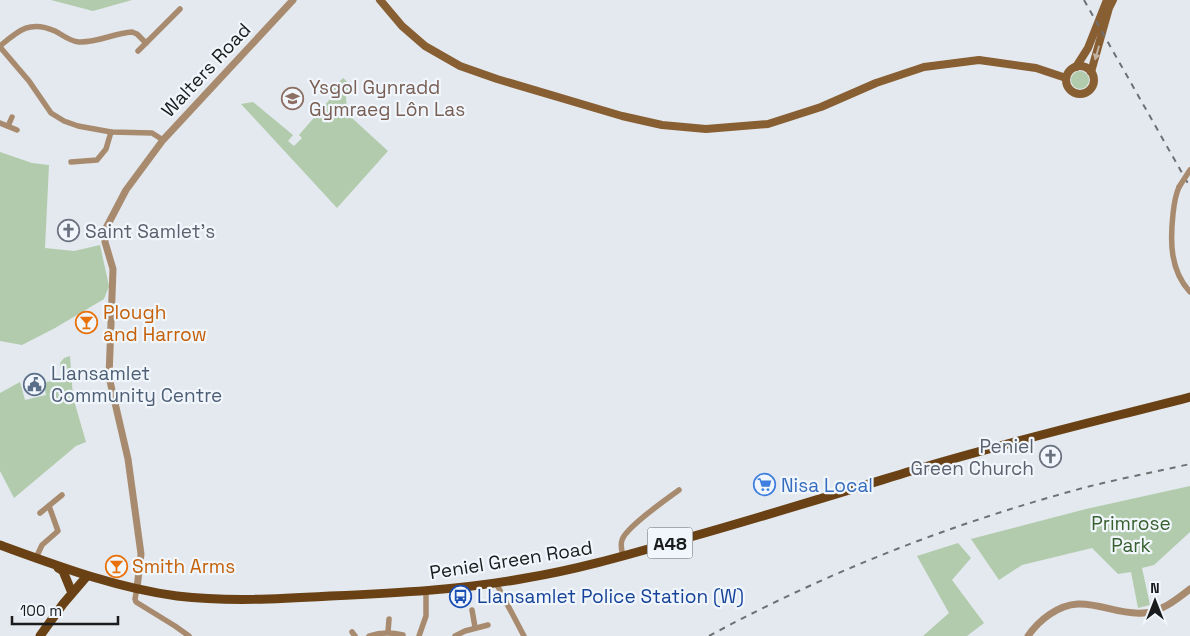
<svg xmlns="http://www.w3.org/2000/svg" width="1190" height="636" viewBox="0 0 1190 636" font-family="'Space Grotesk',sans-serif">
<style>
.green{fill:#b1cbac}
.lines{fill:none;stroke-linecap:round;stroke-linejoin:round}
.minor{stroke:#a88b6f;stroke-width:5.5}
.tertiary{stroke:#a88b6f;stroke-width:7}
.secondary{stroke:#885e33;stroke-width:8}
.primary{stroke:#694114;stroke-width:9}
.rail{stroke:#6d7174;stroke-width:2;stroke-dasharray:6 6;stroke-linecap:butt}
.minor-bridge{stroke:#a88b6f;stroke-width:5.5}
.oneway{fill:#c1b2a1}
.labels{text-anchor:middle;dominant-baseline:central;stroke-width:4.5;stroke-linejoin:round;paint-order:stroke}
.shield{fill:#f0f6fb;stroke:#5a5d5f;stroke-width:1}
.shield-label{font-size:18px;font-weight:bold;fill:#191b1c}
.street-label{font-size:19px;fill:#191b1c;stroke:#f0f6fb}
.education-label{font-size:19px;fill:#785e54;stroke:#f0f6fb;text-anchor:start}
.worship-label{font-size:19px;fill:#5b616d;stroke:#f0f6fb;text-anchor:start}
.food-label{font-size:19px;fill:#c56008;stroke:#f0f6fb;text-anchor:start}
.service-label{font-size:19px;fill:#4e5e75;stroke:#f0f6fb;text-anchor:start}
.shop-label{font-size:19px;fill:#366cbe;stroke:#f0f6fb;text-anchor:start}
.park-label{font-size:19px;fill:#375f2f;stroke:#f0f6fb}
.transit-label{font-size:19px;fill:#164399;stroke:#f0f6fb;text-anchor:start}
</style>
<rect width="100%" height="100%" fill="#e3e9ee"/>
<g class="green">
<path d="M51 0H132L93 11Z"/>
<circle cx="1080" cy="80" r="9"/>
<path d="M343 78 350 84 346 97 347 118H352L388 151 337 208 241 104 253 102 293 135 288 141 294 146 302 138 299 135 331 98 333 88Z"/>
<path d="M0 152 32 163 49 165 45 248 74 251 100 245 109 286 104 299 55 328 22 345 0 341Z"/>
<path d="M70 356 73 397 86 442 76 446 14 498 0 471V393L20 382 25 400 46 395 44 383 62 378 60 363 64 358Z"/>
<path d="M1190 486V532L1154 565 1142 568 1150 605 1138 608 1131 572 1118 574 1092 548 1022 565 999 580 971 539 1086 509Z"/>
<path d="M958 543 971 558 952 580 984 623 967 636H923L949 613 917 556Z"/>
</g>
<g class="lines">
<g class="minor">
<path d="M0 46C19 30 30 20 55 31 63 35 69 41 79 42 97 43 114 33 132 32L137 34 146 43"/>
<path d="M0 47 29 81 51 113 64 121 78 126 111 132 152 133 163 140"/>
<path d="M138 51 180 9"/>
<path d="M0 123 17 130"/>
<path d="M8 126 12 117"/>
<path d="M71 162 97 160 106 149 111 132"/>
<path d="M1179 187C1175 196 1174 204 1173 214 1170 242 1170 270 1190 292"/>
<path d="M40 513 62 495"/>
<path d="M623 556C622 551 620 546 622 540 626 527 667 499 679 490"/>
<path d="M36 558 42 545 58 531 49 506"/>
<path d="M496 583 524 636"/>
<path d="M137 588 135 599 136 602 175 626 189 636"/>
<path d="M472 610 475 627"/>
<path d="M352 632 355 636"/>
<path d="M388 632 389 619"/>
<path d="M369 636C381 632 391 632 403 635"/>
<path d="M419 636 426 616V591"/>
<path d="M455 636 465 631 488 625"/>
</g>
<g class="tertiary">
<path d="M137 588 141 554 128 459 109 377 113 269 105 242V230L126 190 163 140 293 0"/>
<path d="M1028 636C1039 620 1058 605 1078 604 1100 603 1119 615 1143 613 1161 612 1176 600 1190 589"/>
</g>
<g class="secondary">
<path d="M380 0 402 26 425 46 460 66 497 79 622 116 662 125 706 129 768 124 821 107 876 83 924 67 979 60 1036 68 1066 78"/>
<circle cx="1080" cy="80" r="14"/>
<path d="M1076 67 1088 48 1107 0"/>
<path d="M1091 72 1109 8 1113 0"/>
</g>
<g class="primary">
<path d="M0 545C58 566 116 588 177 596 228 602 279 599 330 596 396 593 461 590 526 578 581 569 634 553 687 538 762 517 836 494 911 471 1003 443 1097 421 1190 397"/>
<path d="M58 568 63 571 72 593"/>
<path d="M40 636 63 604 87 576"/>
</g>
<g class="rail">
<path d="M1084 0 1190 187"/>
<path d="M709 636C827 572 953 523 1083 488 1118 479 1154 472 1190 464"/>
</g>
<path class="minor-bridge" d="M1179 187 1190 170"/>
</g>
<defs><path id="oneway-solid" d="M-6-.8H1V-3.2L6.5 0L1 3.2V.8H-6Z" transform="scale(1.25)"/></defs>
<use class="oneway" href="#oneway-solid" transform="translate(1097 53) rotate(106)"/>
<defs>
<symbol id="school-ring" viewBox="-11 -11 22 22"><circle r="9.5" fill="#f0f6fb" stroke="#8d6e63" stroke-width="1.5"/><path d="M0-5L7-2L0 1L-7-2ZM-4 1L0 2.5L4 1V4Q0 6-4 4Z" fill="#8d6e63"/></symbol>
<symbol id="church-ring" viewBox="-11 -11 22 22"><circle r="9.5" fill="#f0f6fb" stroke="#6b7280" stroke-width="1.5"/><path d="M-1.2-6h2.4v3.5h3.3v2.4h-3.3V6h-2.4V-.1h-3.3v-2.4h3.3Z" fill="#6b7280"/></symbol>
<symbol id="bar-ring" viewBox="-11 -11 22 22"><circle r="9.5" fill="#f0f6fb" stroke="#e8710a" stroke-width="1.5"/><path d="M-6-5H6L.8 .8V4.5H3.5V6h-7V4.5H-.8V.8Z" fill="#e8710a"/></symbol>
<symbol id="civic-ring" viewBox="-11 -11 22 22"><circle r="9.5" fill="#f0f6fb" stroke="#5c6f8a" stroke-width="1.5"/><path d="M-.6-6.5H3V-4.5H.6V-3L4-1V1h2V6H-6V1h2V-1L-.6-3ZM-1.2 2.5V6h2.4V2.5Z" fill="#5c6f8a"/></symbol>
<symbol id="supermarket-ring" viewBox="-11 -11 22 22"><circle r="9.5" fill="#f0f6fb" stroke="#3f7fe0" stroke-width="1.5"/><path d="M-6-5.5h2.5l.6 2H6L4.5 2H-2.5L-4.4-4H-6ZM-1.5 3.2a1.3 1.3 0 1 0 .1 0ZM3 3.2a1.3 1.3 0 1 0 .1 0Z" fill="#3f7fe0"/></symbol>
<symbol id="bus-ring" viewBox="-11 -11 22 22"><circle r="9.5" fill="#f0f6fb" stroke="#1a4fb4" stroke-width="1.5"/><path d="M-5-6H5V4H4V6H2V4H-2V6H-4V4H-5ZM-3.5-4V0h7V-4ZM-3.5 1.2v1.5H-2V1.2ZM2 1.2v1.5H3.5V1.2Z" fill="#1a4fb4"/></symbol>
</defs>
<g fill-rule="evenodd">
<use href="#school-ring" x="280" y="86" width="25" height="25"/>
<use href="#church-ring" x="56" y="218" width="25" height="25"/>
<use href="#bar-ring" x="74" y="310" width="25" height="25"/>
<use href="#civic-ring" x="22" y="372" width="25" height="25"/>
<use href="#church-ring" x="1038" y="444" width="25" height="25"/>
<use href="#supermarket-ring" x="752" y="472" width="25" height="25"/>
<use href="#bar-ring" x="104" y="554" width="25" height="25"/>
<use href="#bus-ring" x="448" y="584" width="25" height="25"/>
</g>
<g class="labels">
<rect class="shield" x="647.5" y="527.5" width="45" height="31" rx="4"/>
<g class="shield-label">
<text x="670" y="543">A48</text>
</g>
<g class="street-label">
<text transform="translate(206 70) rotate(-47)">Walters Road</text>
<text transform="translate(511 560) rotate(-9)">Peniel Green Road</text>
</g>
<g class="education-label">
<text x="309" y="87">Ysgol Gynradd<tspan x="309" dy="22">Gymraeg Lôn Las</tspan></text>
</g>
<g class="worship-label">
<text x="85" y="231">Saint Samlet's</text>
<text x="1034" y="446" text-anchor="end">Peniel<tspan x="1034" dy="22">Green Church</tspan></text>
</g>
<g class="food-label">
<text x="103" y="312">Plough<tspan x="103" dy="22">and Harrow</tspan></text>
<text x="132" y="566">Smith Arms</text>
</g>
<g class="service-label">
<text x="51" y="373">Llansamlet<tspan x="51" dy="22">Community Centre</tspan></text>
</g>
<g class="shop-label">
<text x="781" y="485">Nisa Local</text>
</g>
<g class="park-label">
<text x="1131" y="523">Primrose<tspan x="1131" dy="22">Park</tspan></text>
</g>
<g class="transit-label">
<text x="477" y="596">Llansamlet Police Station (W)</text>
</g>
</g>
<g transform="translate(1155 601)" stroke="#f0f6fb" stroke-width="4" paint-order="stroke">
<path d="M0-4L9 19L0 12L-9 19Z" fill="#191b1c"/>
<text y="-8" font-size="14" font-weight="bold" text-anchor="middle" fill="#191b1c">N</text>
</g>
<path d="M12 616v8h106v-8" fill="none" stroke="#191b1c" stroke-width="2.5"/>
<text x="20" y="616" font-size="15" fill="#191b1c" stroke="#f0f6fb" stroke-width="4" paint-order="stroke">100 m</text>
</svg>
